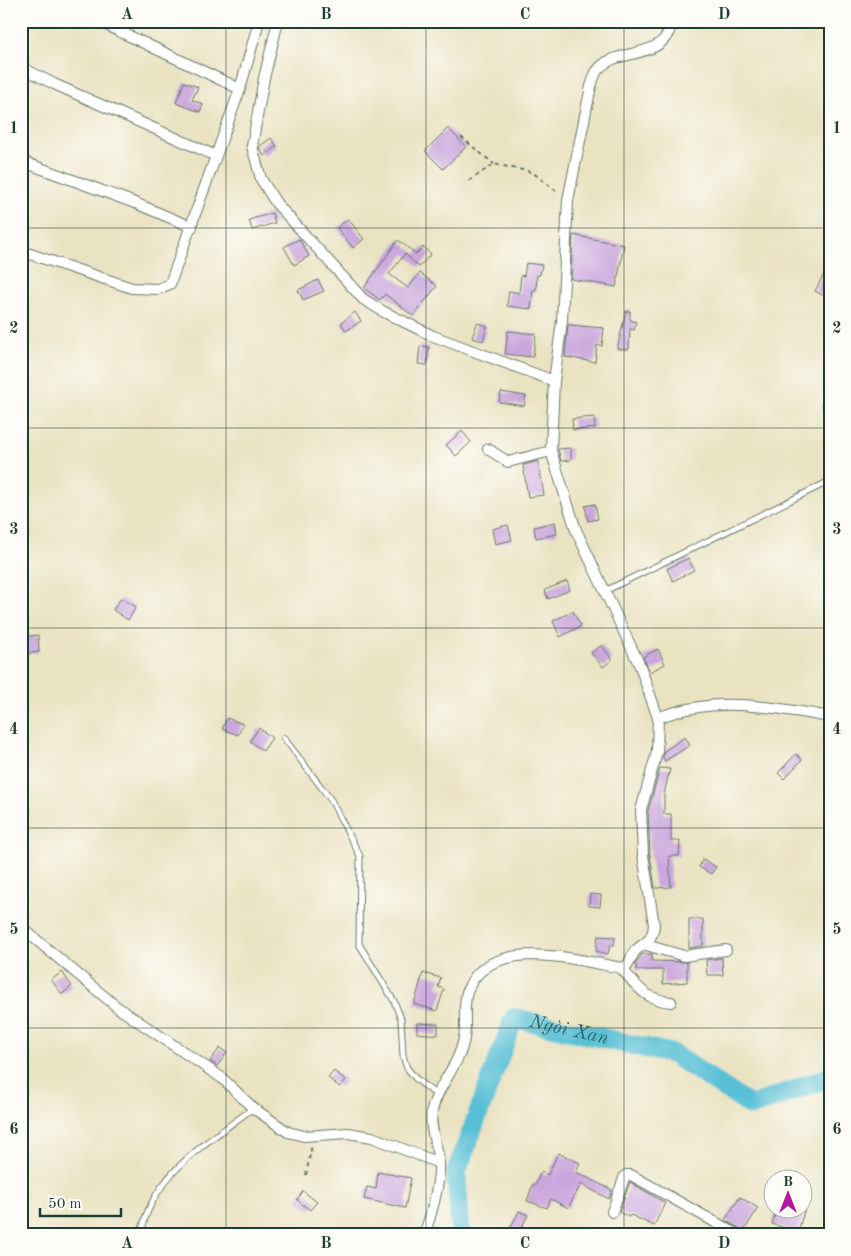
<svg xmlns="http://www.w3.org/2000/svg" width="851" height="1256" viewBox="0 0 851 1256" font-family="'Old Standard TT',serif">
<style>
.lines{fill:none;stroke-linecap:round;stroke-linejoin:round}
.river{stroke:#59c0d6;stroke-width:20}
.building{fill:#caa6dd}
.lane-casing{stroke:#676;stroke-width:7}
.street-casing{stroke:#676;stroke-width:12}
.primary-casing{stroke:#676;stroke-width:17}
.path{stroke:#676;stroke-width:2;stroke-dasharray:4 4;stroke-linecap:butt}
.lane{stroke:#fff;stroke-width:5}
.street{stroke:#fff;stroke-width:10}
.primary{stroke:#fff;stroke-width:15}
.grid{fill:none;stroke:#1f3d34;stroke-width:1;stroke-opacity:0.55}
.labels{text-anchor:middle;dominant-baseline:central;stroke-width:4;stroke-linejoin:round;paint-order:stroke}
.water-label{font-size:19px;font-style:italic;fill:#306465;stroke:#fdfcf7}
.neatline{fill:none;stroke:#1f3d34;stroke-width:2}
.grid-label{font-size:16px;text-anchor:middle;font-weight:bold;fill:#1f3d34}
</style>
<rect width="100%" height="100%" fill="#fdfcf7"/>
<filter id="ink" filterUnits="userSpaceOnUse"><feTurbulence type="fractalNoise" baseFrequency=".02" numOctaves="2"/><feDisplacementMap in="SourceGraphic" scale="10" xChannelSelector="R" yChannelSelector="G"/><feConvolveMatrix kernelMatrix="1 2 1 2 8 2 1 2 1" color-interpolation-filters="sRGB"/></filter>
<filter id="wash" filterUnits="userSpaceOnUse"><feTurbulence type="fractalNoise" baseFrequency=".0096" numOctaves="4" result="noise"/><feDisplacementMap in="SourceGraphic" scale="20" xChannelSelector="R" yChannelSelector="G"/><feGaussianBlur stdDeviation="1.12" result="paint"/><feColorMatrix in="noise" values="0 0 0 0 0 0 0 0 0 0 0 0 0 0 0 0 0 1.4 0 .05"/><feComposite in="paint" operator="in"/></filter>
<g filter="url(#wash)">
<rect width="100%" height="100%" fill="#eae3c2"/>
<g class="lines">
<path class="river" id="s1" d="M461 1235 456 1173 514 1018 673 1054 751 1106 830 1077"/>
</g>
<g id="blocks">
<g class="building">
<path d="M184 82 198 87 192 100 203 104 200 112 176 103Z"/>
<path d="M448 128 466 147 443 169 425 151Z"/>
<path d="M271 138 277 146 264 156 259 147Z"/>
<path d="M272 213 275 223 252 230 249 220Z"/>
<path d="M348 219 364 239 353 248 337 228Z"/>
<path d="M573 235 624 245 616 287 571 279Z"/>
<path d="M299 239 309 256 294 265 284 247Z"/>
<path d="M398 240 416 254 423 247 431 254 419 267 405 254 389 274 408 288 420 273 437 286 413 316 385 294 380 300 364 288Z"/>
<path d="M526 263 542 265 540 275H537L536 290H533L531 309 507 306 509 291 519 293 521 275 524 276Z"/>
<path d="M830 263V299L815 291Z"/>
<path d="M318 280 324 291 303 300 298 290Z"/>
<path d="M626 311H630V320L636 322 634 330 630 329 629 349H617Z"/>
<path d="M355 312 361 321 346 331 341 323Z"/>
<path d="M477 323 487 326 483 341 472 338Z"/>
<path d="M568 325 604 328 602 346 597 345 595 362 565 357Z"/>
<path d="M508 331 536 334 533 357 505 354Z"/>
<path d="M420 346 429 347 427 365 418 364Z"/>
<path d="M501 392 526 396 524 406 499 402Z"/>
<path d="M594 417 595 428 573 430 572 419Z"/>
<path d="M462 431 471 442 456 456 446 445Z"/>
<path d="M571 448V460L561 461 558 449Z"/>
<path d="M538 461 544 495 528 497 523 465Z"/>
<path d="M595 504 598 519 588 521 585 506Z"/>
<path d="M555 522 557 534 536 538 534 527Z"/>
<path d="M508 525 512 540 495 544 492 529Z"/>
<path d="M688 558 694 570 673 581 667 569Z"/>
<path d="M567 581 570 590 548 599 545 590Z"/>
<path d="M121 598 136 607 128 620 113 610Z"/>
<path d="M573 611 581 626 560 637 553 621Z"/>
<path d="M38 635 39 652 25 654 23 637Z"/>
<path d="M602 645 612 660 603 667 591 653Z"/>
<path d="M658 649 665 664 650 672 643 657Z"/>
<path d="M227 718 243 724 238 735 222 729Z"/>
<path d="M259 728 272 738 263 751 250 741Z"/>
<path d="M685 737 690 745 665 761 663 758 664 751Z"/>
<path d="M796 754 802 760 784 779 778 773Z"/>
<path d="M660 768 670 769 664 794V814H671V841H680L679 856H669L671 887 655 888 650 854 648 811Z"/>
<path d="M703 859 716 867 711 874 699 867Z"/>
<path d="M590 894 601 895 600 907 589 906Z"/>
<path d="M689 919H703V946L689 948Z"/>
<path d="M598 936 615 937 614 945H610L608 954 596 951Z"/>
<path d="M642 954H652V961L687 962V982L663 984V970H636V963Z"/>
<path d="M722 958 723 975H707L706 960Z"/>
<path d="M62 972 72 986 62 994 51 980Z"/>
<path d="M423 973 441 978 438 987 444 989 437 1011 414 1004Z"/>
<path d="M417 1023 438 1024V1035L417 1033Z"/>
<path d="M220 1048 227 1053 217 1066 210 1061Z"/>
<path d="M334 1071 346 1080 340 1087 328 1078Z"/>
<path d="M558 1153 580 1163 576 1172 612 1190 609 1199 581 1184 568 1208 551 1199 547 1208 527 1201 533 1184 535 1185 541 1172 548 1175Z"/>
<path d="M378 1172 411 1178 405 1208 364 1199 367 1187 376 1189Z"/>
<path d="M630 1182 665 1203 654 1226 631 1215 629 1217 619 1212Z"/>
<path d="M303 1191 317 1202 310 1210 297 1200Z"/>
<path d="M740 1197 758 1208 744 1231 725 1220Z"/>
<path d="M777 1208H805L798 1232 772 1224Z"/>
<path d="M519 1211 528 1215 518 1235H507Z"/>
</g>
</g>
</g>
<g filter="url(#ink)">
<use href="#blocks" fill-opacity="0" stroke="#676" stroke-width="1"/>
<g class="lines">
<defs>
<g id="lane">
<path d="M830 386 825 404 830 429"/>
<path d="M605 591 830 481"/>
<path d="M284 738 331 800 360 856 359 944 394 1001 401 1019 403 1056 407 1068 416 1079 438 1096"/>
<path d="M141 1235C151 1174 209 1142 253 1108"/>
</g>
<g id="street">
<path d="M98 21 240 89"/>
<path d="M278 21 264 78 252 146 261 179 276 203 363 299 384 312 433 336 554 381"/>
<path d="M21 67 54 84 216 156"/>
<path d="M21 161 135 203 192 227"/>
<path d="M21 251 132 288 158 289 170 284 240 89 259 21"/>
<path d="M488 449 508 462 551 451"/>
<path d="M658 718C715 695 772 707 830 717"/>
<path d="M21 927 117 1007 222 1078 253 1108 288 1132 304 1136 348 1133 372 1137 439 1163"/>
<path d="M646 945 684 956 726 950"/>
<path d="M621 968C637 986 645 1000 671 1002"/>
<path d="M612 1212 624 1178 626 1175H631L738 1235"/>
<path d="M424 1235C431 1216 440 1184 439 1164 438 1146 429 1130 432 1111 437 1085 460 1065 464 1038 467 1022 462 1004 468 989 490 935 578 960 621 968L627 966C630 962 632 955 635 951 646 941 652 942 654 925L643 855 641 810 657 752 658 718 640 666 576 530 551 451 554 381 562 321 568 200 591 86C593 81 594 75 597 71 615 45 665 64 672 21"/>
</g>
<path id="primary" d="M827 1235 830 1231"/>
</defs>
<use href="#lane" class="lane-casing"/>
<use href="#street" class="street-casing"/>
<use href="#primary" class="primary-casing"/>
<g class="path">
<path d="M461 137 494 164"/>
<path d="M469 181 494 164 532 172 559 193"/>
<path d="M306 1175 312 1145"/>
</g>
<use href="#lane" class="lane"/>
<use href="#street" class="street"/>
<use href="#primary" class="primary"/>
</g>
</g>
<path class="grid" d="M226 21V1235M426 21V1235M624 21V1235M21 228H830M21 428H830M21 628H830M21 828H830M21 1028H830"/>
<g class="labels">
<g class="water-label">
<text stroke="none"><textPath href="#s1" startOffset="284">Ngòi Xan</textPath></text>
</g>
</g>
<rect width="851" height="1256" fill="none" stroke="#fdfcf7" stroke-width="55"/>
<g transform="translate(788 1194)"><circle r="24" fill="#fdfcf7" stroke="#a4b0a9"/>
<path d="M0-4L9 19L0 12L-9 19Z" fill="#b5179e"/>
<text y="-8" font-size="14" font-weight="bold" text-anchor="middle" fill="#1f3d34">B</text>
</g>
<path d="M40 1208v8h81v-8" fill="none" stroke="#1f3d34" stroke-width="2.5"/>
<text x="48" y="1208" font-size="15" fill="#1f3d34" stroke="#fdfcf7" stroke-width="4" paint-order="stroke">50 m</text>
<rect x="28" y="28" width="796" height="1200" class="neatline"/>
<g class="grid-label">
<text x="127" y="19">A</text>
<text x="326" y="19">B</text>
<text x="525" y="19">C</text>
<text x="724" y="19">D</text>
<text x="14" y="133">1</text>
<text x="837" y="133">1</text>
<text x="14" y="333">2</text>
<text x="837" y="333">2</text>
<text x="14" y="534">3</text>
<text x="837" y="534">3</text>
<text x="14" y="734">4</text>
<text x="837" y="734">4</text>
<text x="14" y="934">5</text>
<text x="837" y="934">5</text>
<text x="14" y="1134">6</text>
<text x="837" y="1134">6</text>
<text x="127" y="1248">A</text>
<text x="326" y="1248">B</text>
<text x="525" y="1248">C</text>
<text x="724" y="1248">D</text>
</g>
</svg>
